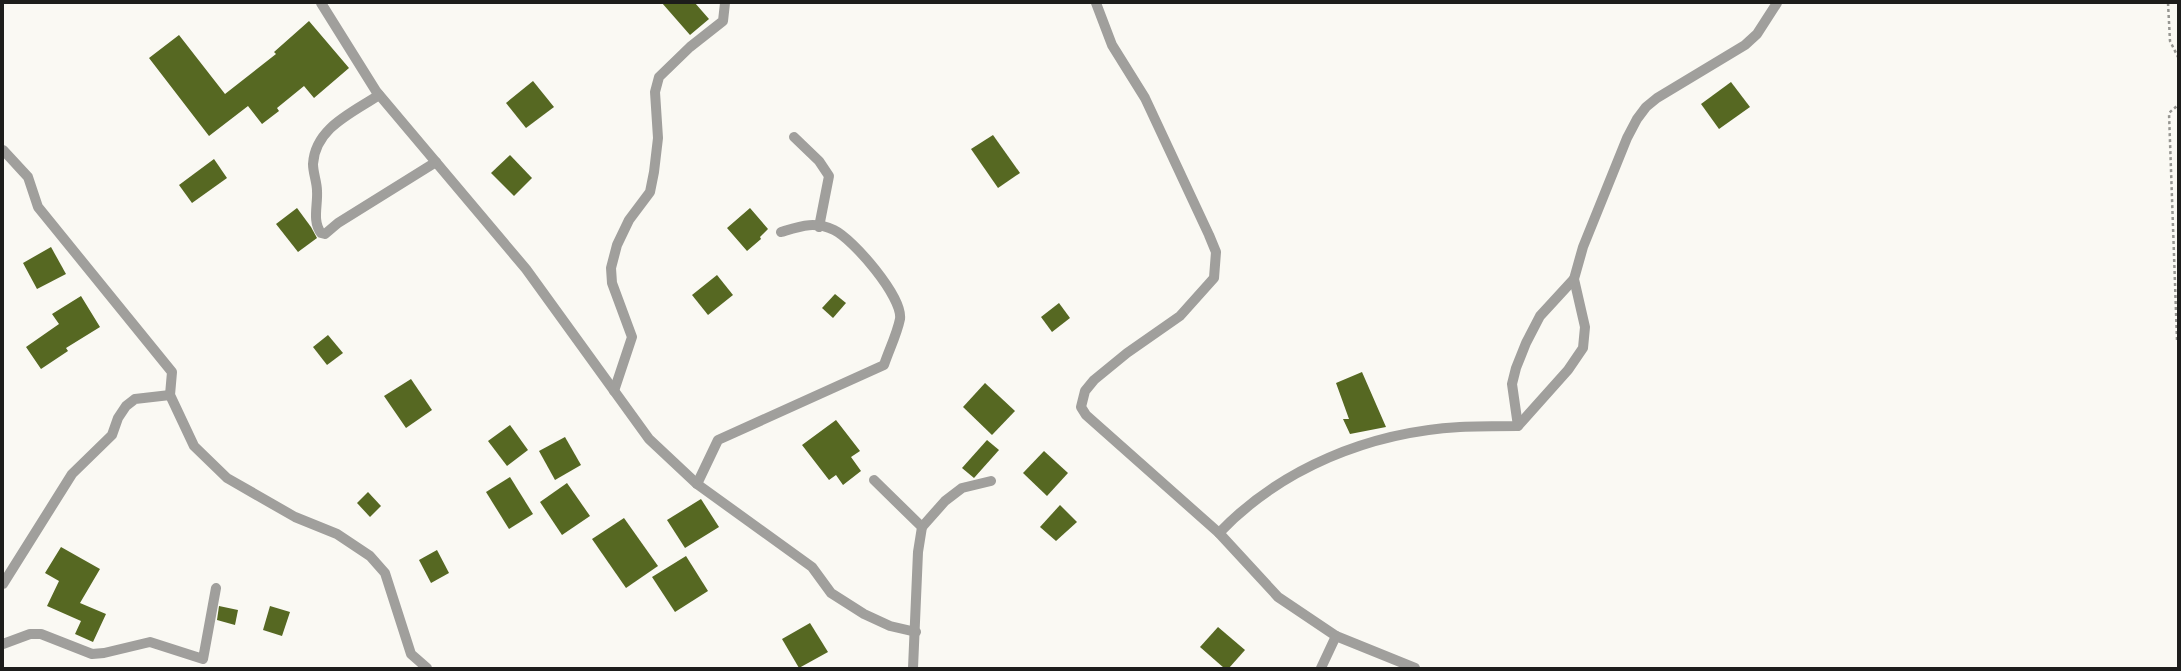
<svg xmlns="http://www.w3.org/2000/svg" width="2181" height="671" viewBox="0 0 2181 671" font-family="Figtree,sans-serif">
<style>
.building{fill:#566822}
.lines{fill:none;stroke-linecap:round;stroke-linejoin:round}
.path{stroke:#969691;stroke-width:2.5;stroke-dasharray:3 3;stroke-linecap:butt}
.minor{stroke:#a09f9c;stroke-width:10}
</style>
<rect width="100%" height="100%" fill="#faf9f3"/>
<g class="building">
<path d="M662 3H695L709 19 690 35Z"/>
<path d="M309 21 349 68 314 98 304 86 277 108 279 111 262 124 248 106 209 136 149 58 179 35 225 94 276 54 274 52Z"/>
<path d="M533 81 554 107 526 128 506 103Z"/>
<path d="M1731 82 1750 107 1719 129 1701 104Z"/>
<path d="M993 135 1020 173 998 188 971 149Z"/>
<path d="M510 155 532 178 514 196 491 173Z"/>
<path d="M214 159 227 178 192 203 179 185Z"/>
<path d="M297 208 311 227 317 238 298 252 276 224Z"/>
<path d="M750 208 768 229 760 237 761 239 747 251 727 228Z"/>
<path d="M51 247 66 274 37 289 23 263Z"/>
<path d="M717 275 733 295 708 315 692 295Z"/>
<path d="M835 294 846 303 833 318 822 308Z"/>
<path d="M81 296 100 327 66 348 68 351 41 369 26 347 59 324 52 314Z"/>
<path d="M1059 303 1070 318 1052 332 1041 317Z"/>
<path d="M328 335 343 353 327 365 313 347Z"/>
<path d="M1362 372 1386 427 1350 434 1343 419H1349L1336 383Z"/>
<path d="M411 379 432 410 406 428 384 396Z"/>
<path d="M985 383 1015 411 992 435 963 407Z"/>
<path d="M836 420 860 451 851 457 861 471 843 485 836 475 829 480 802 445Z"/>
<path d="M510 425 528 450 507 466 488 441Z"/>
<path d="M565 437 581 465 555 480 539 451Z"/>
<path d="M987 440 999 450 974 478 962 468Z"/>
<path d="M1044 451 1068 473 1047 496 1023 473Z"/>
<path d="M510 477 533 514 509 529 486 492Z"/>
<path d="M567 483 590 516 562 535 540 502Z"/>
<path d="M368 492 381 506 370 517 357 503Z"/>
<path d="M701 499 719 527 685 548 667 520Z"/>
<path d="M1060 505 1077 522 1056 541 1040 527Z"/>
<path d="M624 518 658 566 626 588 592 539Z"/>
<path d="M61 547 100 569 80 603 106 614 93 642 75 634 81 621 47 606 59 581 45 573Z"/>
<path d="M437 550 449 573 431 583 419 560Z"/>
<path d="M686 556 708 591 675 612 652 577Z"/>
<path d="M219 606 238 610 235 625 217 620Z"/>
<path d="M270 606 290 612 282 636 263 630Z"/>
<path d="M810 623 828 652 799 668 782 639Z"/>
<path d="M1218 627 1245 650 1229 668H1224L1200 647Z"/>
</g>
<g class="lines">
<g class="path">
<path d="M2168 3 2170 41 2178 57"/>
<path d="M2177 340 2169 113 2178 105"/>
</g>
<g class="minor">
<path d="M321 3 376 91 526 269 649 439 697 484 812 567 831 593 864 614 890 626 916 632"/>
<path d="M1096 3 1112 45 1145 98 1209 235 1216 252 1214 278 1180 316 1127 353 1094 380 1085 391 1081 407 1086 415 1219 533"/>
<path d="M379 95C352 113 315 128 313 164 313 173 317 182 317 191 318 205 312 221 321 233L325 234 338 223 436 162"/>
<path d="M794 137 819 161 829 176 819 227"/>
<path d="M3 150 28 177 38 207 172 372 170 395 194 446 227 478 295 517 337 534 370 556 385 573 411 654 427 668"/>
<path d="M614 391 632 337 612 283 611 268 617 245 629 220 650 192 654 172 658 138 655 92 659 77 690 47 723 21 725 3"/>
<path d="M1518 426 1512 384 1516 368 1526 343 1540 316 1574 279"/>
<path d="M874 480 922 527 918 552 913 668"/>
<path d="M697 484 718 440 884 365C889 350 897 334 900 319 903 297 853 239 834 230 814 221 801 226 781 232"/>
<path d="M922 527 945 501 962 488 991 481"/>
<path d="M3 584 72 474 112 435 118 418 126 406 135 399 170 395"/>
<path d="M1336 636 1415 668"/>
<path d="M3 644 30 634H41L92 654 104 653 150 642 203 659 216 588"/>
<path d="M1321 668 1336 636 1278 597 1219 533C1281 468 1370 432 1460 427 1479 426 1499 426 1518 426L1568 370 1583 348 1585 327 1574 279 1583 247 1627 138 1637 119 1646 107 1657 98 1745 45 1757 34 1777 3"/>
</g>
</g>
<rect width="2181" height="671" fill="none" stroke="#1d1d1b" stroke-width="8"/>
</svg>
